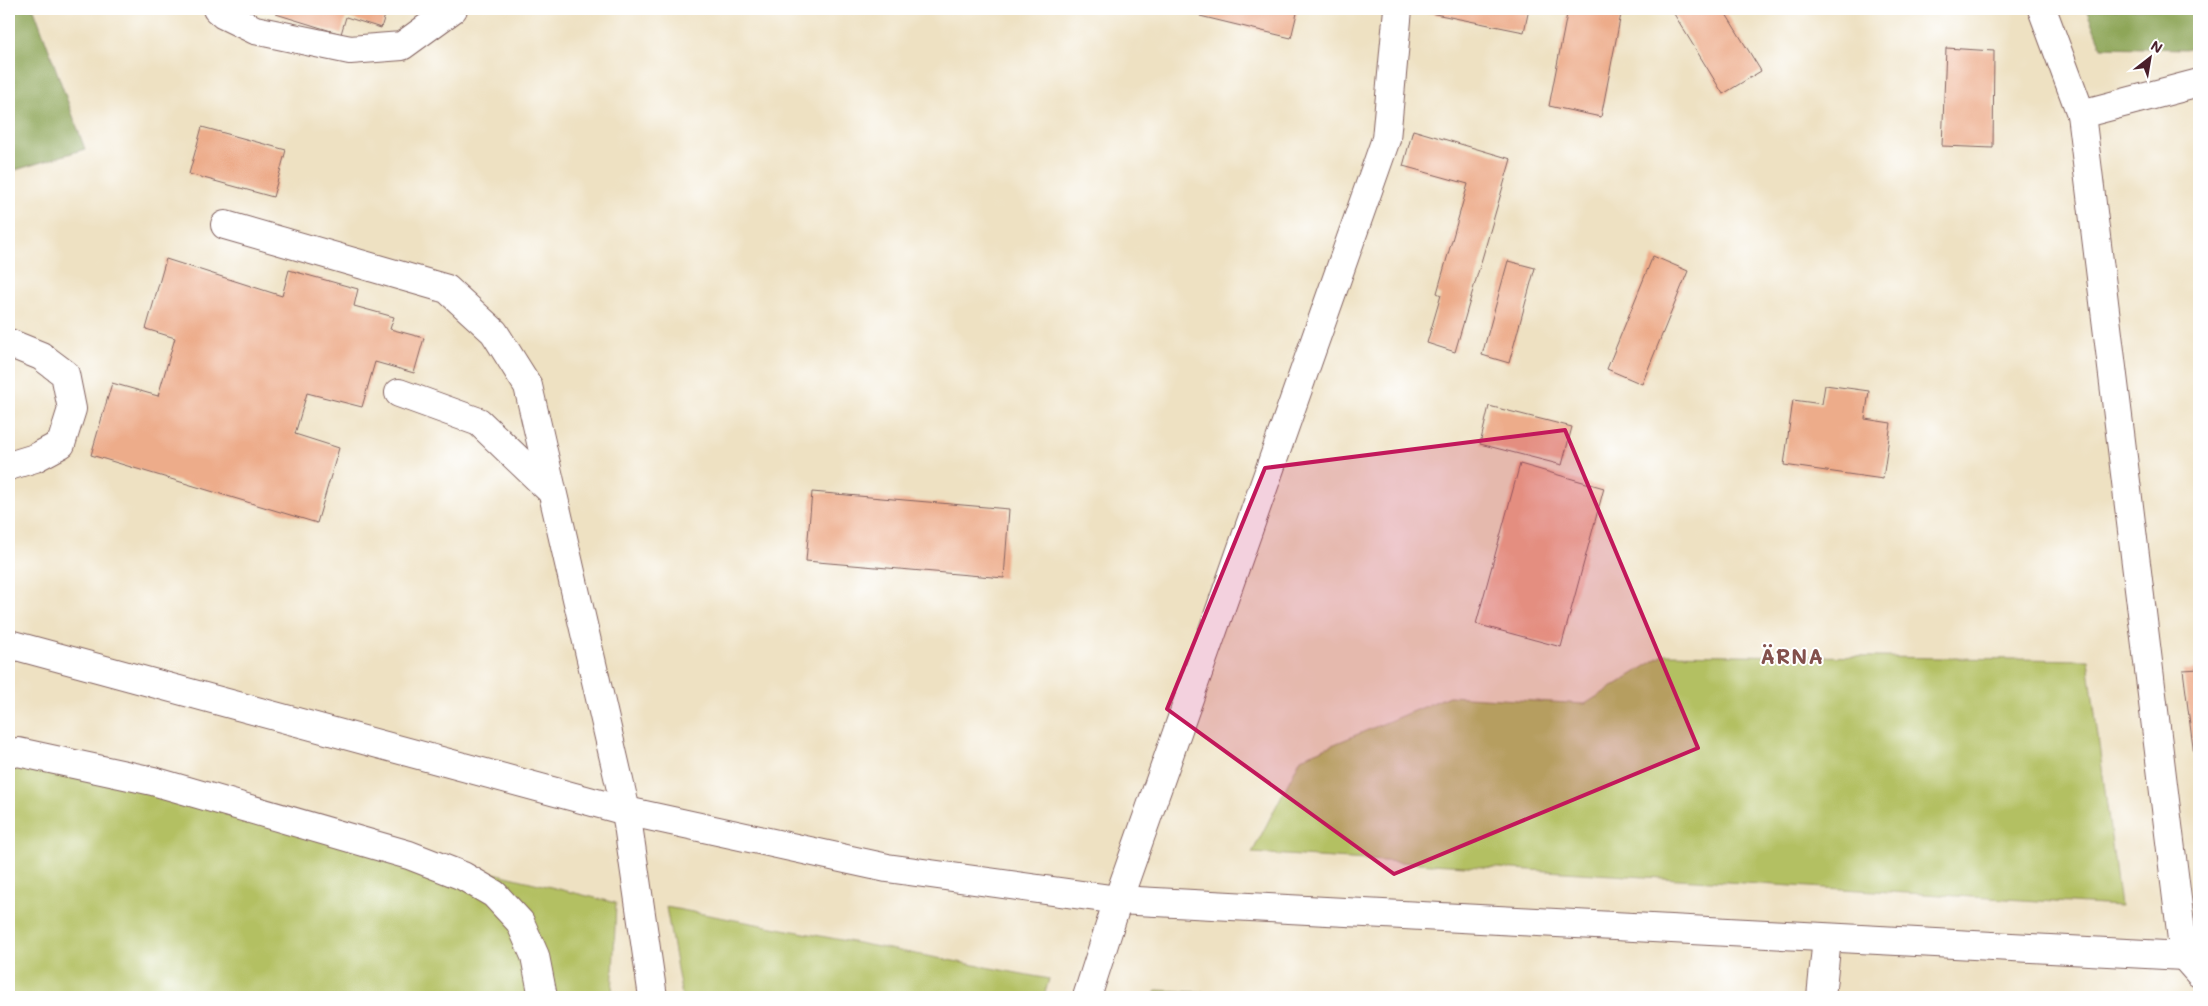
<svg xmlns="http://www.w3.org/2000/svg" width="2208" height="1006" viewBox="0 0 2208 1006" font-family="Mali,sans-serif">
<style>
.green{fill:#b3c062;stroke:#7e7046}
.forest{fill:#8ea658;stroke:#6c6242}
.building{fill:#edac8a}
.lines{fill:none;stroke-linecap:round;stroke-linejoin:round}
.minor-casing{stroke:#836360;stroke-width:30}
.minor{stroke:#fff;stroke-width:28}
.marked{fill:#c2185b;fill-opacity:0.2;stroke:#c2185b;stroke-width:4;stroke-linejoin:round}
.labels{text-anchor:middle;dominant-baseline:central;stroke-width:4;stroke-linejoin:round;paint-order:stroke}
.district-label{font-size:21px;font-weight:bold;letter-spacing:1px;fill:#83504c;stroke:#fff}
</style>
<rect width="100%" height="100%" fill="#fff"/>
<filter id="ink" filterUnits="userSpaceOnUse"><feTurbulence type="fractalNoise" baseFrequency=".02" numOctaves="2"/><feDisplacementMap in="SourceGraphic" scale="10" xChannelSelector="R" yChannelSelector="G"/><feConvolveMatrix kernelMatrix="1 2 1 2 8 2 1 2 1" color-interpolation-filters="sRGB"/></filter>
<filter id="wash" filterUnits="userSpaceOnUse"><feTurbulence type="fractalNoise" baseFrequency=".0096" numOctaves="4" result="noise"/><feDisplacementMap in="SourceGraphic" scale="20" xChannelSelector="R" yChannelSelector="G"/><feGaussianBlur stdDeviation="1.12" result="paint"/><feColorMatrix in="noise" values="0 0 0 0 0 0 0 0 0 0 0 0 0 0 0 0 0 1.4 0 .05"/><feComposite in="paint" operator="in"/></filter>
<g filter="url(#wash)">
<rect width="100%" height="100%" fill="#eee1c2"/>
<g class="green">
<path d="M1665 654 2088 660 2120 906 1252 853 1301 758 1449 696 1585 704Z"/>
<path d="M9 754 616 903 612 997H9Z"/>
<path d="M666 907 1049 979 1044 997H682Z"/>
<path d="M1156 990 1296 997H1153Z"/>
</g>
<g class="forest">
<path d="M9 9H34L85 149 9 172Z"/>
<path d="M2086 9H2199V46L2185 49 2101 47Z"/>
</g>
<g id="blocks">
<g class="building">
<path d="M278 9H387L381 28 346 17 341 34 276 14Z"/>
<path d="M1202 9H1298L1291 38 1200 16Z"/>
<path d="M1426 9H1529L1524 32 1425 12Z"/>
<path d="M1568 9H1622L1601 117 1549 106Z"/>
<path d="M1671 9H1723L1761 71 1723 94Z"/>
<path d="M1946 48 1994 51 1993 148 1942 146Z"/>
<path d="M202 127 286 150 273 197 189 174Z"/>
<path d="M1413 130 1511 159 1455 352 1427 343 1441 295 1437 293 1468 184 1403 166Z"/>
<path d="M1653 256 1688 271 1642 384 1607 369Z"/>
<path d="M166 259 282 296 289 270 358 289 354 306 394 317 390 329 424 338 414 373 375 362 362 407 307 393 295 434 339 448 317 523 91 455 112 383 158 396 175 338 146 329Z"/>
<path d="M1508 261 1535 268 1509 363 1482 355Z"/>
<path d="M1825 385 1869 391 1865 419 1891 423 1883 479 1784 465 1793 400 1822 404Z"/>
<path d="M1489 406 1572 427 1562 465 1480 444Z"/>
<path d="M1520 464 1604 488 1561 647 1476 624Z"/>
<path d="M812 492 1009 509 1004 578 806 561Z"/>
<path d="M2199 669V786H2198L2183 670Z"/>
</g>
</g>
</g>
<g filter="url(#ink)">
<use href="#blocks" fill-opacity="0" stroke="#836360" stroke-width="1"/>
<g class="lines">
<defs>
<g id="minor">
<path d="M217 9 224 15 255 30 350 50 402 46 453 9"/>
<path d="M2042 9 2081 114"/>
<path d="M225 225 447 289 494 332 528 386 626 811 653 997"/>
<path d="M9 343 41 356 65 374 72 409 61 444 35 458 9 466"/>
<path d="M399 393 479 422 552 492"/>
<path d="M9 644 626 811 887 868 1118 900 2184 956 2081 114 2199 83"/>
<path d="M9 754 18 752 153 781 409 855 463 876 494 894 520 922 535 956 543 997"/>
<path d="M2184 956 2199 973"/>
<path d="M1087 997 1118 900 1386 139 1398 9"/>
<path d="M1821 997 1827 938"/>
</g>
</defs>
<use href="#minor" class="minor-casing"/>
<use href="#minor" class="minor"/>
</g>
</g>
<path class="marked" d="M1565 430 1698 748 1394 874 1167 709 1265 468Z"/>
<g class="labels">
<g class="district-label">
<text x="1792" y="655">ÄRNA</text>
</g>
</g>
<rect width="2208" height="1006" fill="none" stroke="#fff" stroke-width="30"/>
<g transform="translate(2150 58) rotate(31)" stroke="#ffffff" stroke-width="4" paint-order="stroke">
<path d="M0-4L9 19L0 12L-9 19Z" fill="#4a1f2b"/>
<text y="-8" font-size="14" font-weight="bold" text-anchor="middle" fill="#4a1f2b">N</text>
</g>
</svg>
